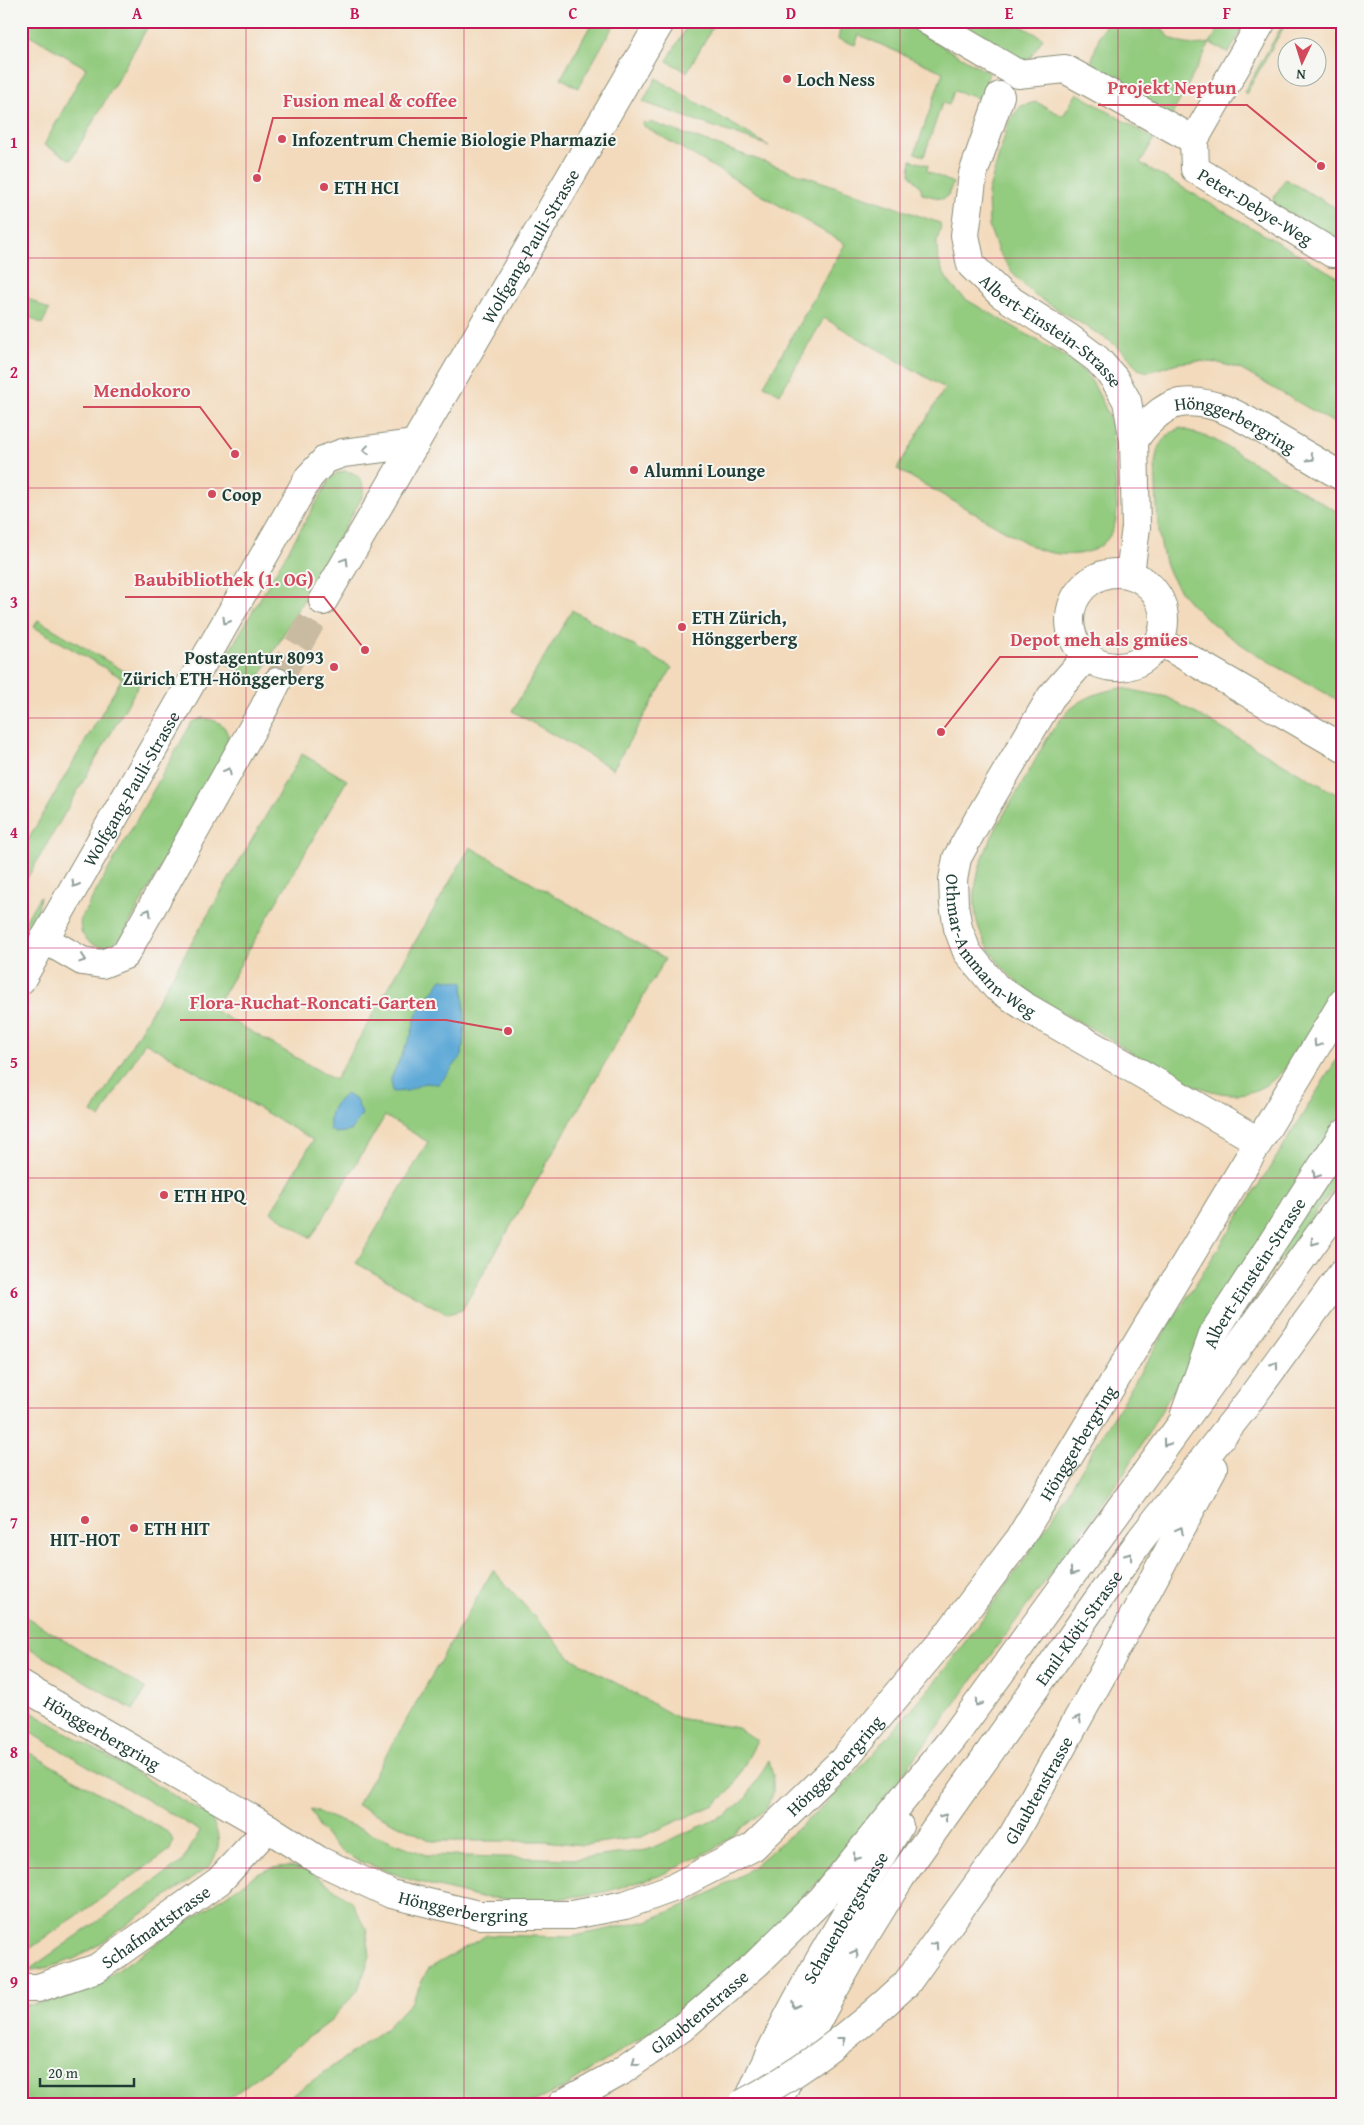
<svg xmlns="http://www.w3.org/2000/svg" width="1364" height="2125" viewBox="0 0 1364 2125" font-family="'Gentium Book Plus',serif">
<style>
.green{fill:#93cb7f;stroke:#59845a}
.water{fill:#60aad8;stroke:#407486}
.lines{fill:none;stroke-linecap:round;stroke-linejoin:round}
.street-tunnel{stroke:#c9bba1;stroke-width:28;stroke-dasharray:28 14;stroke-linecap:butt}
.street-casing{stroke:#898c78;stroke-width:30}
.secondary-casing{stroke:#898c78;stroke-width:30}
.street{stroke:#fff;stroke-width:28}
.secondary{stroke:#fff;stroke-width:28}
.secondary-bridge-casing{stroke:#898c78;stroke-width:30;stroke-linecap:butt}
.secondary-bridge{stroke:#fff;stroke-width:28}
.oneway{stroke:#8f9e9a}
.grid{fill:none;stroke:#c2185b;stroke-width:1;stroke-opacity:0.55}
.poi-dot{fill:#d1495b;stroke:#f6f6f2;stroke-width:2}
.labels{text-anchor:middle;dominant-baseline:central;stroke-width:4;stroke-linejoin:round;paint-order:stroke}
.poi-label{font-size:18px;font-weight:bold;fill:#1f3d34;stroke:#f6f6f2;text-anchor:start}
.street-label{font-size:18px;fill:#1f3d34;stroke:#f6f6f2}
.leader{fill:none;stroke:#d1495b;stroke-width:2}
.callout-dot{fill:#d1495b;stroke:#f6f6f2;stroke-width:2}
.callout-label{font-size:19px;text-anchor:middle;font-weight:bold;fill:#d1495b;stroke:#f6f6f2;stroke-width:4;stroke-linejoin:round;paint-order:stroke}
.neatline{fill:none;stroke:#c2185b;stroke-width:2}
.grid-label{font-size:16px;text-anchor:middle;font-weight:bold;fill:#c2185b}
</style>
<rect width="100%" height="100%" fill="#f6f6f2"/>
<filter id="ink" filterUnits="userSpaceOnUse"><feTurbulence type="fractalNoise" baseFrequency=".02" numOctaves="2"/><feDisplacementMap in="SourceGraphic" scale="10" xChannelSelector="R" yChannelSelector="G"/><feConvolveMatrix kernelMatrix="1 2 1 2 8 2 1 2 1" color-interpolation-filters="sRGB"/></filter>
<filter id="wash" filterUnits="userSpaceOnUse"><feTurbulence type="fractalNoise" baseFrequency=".0096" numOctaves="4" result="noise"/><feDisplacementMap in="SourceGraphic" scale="20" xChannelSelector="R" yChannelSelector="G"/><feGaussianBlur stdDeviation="1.12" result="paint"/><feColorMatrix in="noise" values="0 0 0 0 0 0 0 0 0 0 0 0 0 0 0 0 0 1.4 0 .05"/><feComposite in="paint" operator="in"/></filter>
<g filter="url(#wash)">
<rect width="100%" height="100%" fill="#f3dabc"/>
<g class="green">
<path d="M21 21H151L71 160 44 145 86 68 21 30Z"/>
<path d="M593 21H616L578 88 561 78Z"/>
<path d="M690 21H716L687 72 667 61Z"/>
<path d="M832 21H899L989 73 981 99 954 91 949 105 942 103 924 156 915 153 943 72 859 35 855 45 838 39 841 25Z"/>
<path d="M954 21H1012L1043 38 1027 63Z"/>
<path d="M1108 21H1159C1167 45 1189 47 1210 43L1223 21H1246L1229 53 1210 43 1171 117 1089 69 1100 34Z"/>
<path d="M1285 21H1287L1246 94 1244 92Z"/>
<path d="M656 78 769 146 643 102Z"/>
<path d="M1077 93 1154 139 1140 163 1343 280V428L1240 369 1219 363 1198 361 1178 363 1148 372 1138 369 1125 353 1110 341 1034 295 1015 276 998 251 989 226 988 193 1009 121 1021 106 1036 102 1063 116Z"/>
<path d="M644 122 648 124 650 122 940 223C942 229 938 235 937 242 936 267 948 285 967 300L1066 357 1083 371 1093 383 1104 405 1112 427 1117 508C1116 556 1074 561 1037 549L897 469 945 388 824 318 780 394 764 385 845 244 642 125Z"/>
<path d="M911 160 928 165 927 171 953 183 948 195 943 199 922 194 921 188 910 174Z"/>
<path d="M1285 179 1343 212V243L1271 203Z"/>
<path d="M21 294 49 310 42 324 24 314 21 318Z"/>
<path d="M1181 428 1213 439 1343 515V703C1290 672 1183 624 1165 562 1156 531 1157 497 1155 464 1157 447 1163 434 1181 428Z"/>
<path d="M344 471C360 472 367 485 361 499L257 681 223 662 329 481 335 474Z"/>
<path d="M572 610 672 668 613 769 512 711Z"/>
<path d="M38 620 141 681 21 889V852L122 678 34 627Z"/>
<path d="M1121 688 1167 697 1343 798C1343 839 1343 881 1343 923 1343 940 1346 960 1343 976 1341 987 1329 1000 1324 1009 1304 1042 1282 1091 1238 1094 1195 1097 1131 1051 1094 1030 1071 1017 1045 1005 1024 988 1003 971 981 944 976 917 967 865 1003 818 1027 775 1053 729 1063 697 1121 688Z"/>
<path d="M202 718C219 720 228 725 229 744L122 937 109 947C91 948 77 936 81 918L192 722Z"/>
<path d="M302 754 347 780 214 1010 335 1080 470 847 665 959 462 1310 447 1314 356 1263 428 1142 385 1116 311 1238 271 1212 313 1140 145 1042 100 1118 92 1113Z"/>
<path d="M40 896 36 929 21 961V928Z"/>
<path d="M1343 1049V1176L1258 1290 1255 1289 1306 1166 1124 1474 882 1803 837 1862 763 1940 676 2015 567 2086 529 2104H280L386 2028 412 2001 428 1969 487 1935 570 1937 647 1921 700 1899 745 1873 825 1805 873 1754 938 1678 995 1602 1051 1520 1156 1346 1281 1150Z"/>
<path d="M493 1570 570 1657 678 1718 738 1728 757 1741 731 1790 714 1805 641 1837 583 1845 544 1841H432L357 1805Z"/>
<path d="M21 1614 146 1689 133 1710 21 1643Z"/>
<path d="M21 1706 209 1816C221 1836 222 1845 210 1866L98 1945 74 1959 50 1967 27 1971 182 1862 200 1831 21 1727Z"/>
<path d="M21 1748 169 1833 173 1841 170 1850 21 1955Z"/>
<path d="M769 1760 773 1775V1791L767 1808 716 1848 659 1876 605 1892 544 1901 477 1897 411 1880 359 1861 341 1851 329 1840 320 1829 310 1809 426 1855 579 1859 647 1850 726 1815 747 1797Z"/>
<path d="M289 1866 304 1869 318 1877 352 1902 366 1928 370 1956 358 1990 331 2020 222 2104H21V2005C49 2005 74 1994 99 1983L257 1874 272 1868Z"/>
</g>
<g class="water">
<path d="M442 979 463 982 465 1023 462 1056 439 1084 424 1083 407 1091 392 1092 391 1078 411 1035 417 1013Z"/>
<path d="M346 1094 356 1100 362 1114 351 1131 336 1133 330 1130C329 1110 331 1107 346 1094Z"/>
</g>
</g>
<g filter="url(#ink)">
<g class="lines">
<path class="street-tunnel" d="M277 682 323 601"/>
<defs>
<g id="street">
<path d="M928 21 1018 74 1065 69 1194 140"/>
<path id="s1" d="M1000 96 973 174 965 235 971 265 1001 294 1068 337 1097 359 1114 378 1127 401 1134 441 1136 527 1130 574"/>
<path id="s2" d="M1194 140 1195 169 1332 253H1343"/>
<path d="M1194 140 1262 21"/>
<path id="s3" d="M1134 441C1142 427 1163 405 1180 403 1217 398 1249 422 1280 440 1301 452 1322 465 1343 477"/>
<circle cx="1117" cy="620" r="47"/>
<path id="s4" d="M323 601 661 21"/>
<path d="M1159 641 1343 748"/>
<path id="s5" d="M1086 657 1051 697 979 818 957 858 953 880 954 904 958 928 967 952 996 987 1024 1006 1258 1141"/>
<path d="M44 939 82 961 102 964 125 955 264 708 277 682"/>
<path id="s6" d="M21 980 309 477 326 459 343 453 415 444"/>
<path id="s7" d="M1185 1414 1214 1332 1343 1134"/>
<path id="s8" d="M21 1685 268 1828 318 1860 391 1894 479 1915H572L625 1905 675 1887 753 1847 844 1759 948 1634 1018 1541 1343 1002"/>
<path id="s9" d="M21 1988H38L97 1968 219 1881 268 1828"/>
</g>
<g id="secondary">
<path id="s10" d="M906 1984 1013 1835 1102 1675 1213 1468"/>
<path id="s11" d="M562 2104 620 2072 683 2027 756 1964 822 1899 953 1738 1343 1202"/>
<path id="s12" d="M747 2104C788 2006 845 1917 899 1826"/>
<path id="s13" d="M777 2104 800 2053 831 1995 864 1937 901 1877 1141 1539 1246 1405 1343 1272"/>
</g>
</defs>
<use href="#street" class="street-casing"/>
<use href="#secondary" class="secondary-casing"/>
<use href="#street" class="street"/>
<use href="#secondary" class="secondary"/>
<defs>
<path id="secondary-bridge" d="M742 2104C803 2072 856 2031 906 1984"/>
</defs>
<use href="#secondary-bridge" class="secondary-bridge-casing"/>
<use href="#secondary-bridge" class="secondary-bridge"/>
</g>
<defs><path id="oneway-chevron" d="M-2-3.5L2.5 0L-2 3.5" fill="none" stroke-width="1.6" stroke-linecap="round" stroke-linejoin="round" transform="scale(1.25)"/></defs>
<g class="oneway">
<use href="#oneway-chevron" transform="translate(366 450) rotate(173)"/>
<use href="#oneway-chevron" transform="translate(1311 458) rotate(31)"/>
<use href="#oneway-chevron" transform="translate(345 561) rotate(-59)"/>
<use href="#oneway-chevron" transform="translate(226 621) rotate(120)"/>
<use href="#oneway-chevron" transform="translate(228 771) rotate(-61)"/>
<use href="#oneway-chevron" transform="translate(75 884) rotate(120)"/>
<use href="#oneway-chevron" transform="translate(148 912) rotate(-61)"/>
<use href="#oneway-chevron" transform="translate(83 959) rotate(18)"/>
<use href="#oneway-chevron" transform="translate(1317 1044) rotate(121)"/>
<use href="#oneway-chevron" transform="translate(1316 1175) rotate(123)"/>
<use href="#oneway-chevron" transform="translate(1314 1242) rotate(126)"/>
<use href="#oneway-chevron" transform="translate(1275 1365) rotate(-54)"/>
<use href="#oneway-chevron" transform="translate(1166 1443) rotate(126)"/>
<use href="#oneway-chevron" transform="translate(1180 1530) rotate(-62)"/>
<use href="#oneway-chevron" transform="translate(1129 1556) rotate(-55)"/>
<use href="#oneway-chevron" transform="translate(1073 1572) rotate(126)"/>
<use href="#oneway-chevron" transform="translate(978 1703) rotate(126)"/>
<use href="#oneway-chevron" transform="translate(1078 1719) rotate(-61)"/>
<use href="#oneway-chevron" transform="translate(944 1817) rotate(-55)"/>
<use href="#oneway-chevron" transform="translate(856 1857) rotate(129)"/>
<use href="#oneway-chevron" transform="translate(935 1945) rotate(-55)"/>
<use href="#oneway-chevron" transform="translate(855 1953) rotate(-61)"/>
<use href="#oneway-chevron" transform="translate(795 2005) rotate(118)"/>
<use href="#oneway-chevron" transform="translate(842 2040) rotate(-37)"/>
<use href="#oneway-chevron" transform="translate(635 2062) rotate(144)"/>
</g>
</g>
<path class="grid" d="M246 21V2104M464 21V2104M682 21V2104M900 21V2104M1118 21V2104M21 258H1343M21 488H1343M21 718H1343M21 948H1343M21 1178H1343M21 1408H1343M21 1638H1343M21 1868H1343"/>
<g class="poi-dot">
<circle cx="787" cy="79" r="5"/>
<circle cx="282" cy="139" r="5"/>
<circle cx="324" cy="187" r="5"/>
<circle cx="634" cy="470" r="5"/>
<circle cx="212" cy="494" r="5"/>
<circle cx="682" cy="627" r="5"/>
<circle cx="334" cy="667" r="5"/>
<circle cx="164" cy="1195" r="5"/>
<circle cx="85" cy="1520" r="5"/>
<circle cx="134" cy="1528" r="5"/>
</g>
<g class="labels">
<g class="poi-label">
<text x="797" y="79">Loch Ness</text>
<text x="292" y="139">Infozentrum Chemie Biologie Pharmazie</text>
<text x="334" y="187">ETH HCI</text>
<text x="644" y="470">Alumni Lounge</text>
<text x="222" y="494">Coop</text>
<text x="692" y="617">ETH Zürich,<tspan x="692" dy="21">Hönggerberg</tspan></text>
<text x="324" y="657" text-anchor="end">Postagentur 8093<tspan x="324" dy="21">Zürich ETH-Hönggerberg</tspan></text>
<text x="174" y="1195">ETH HPQ</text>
<text x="144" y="1528">ETH HIT</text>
<text x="85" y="1539" text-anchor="middle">HIT-HOT</text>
</g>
<g class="street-label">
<text stroke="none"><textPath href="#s2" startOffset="100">Peter-Debye-Weg</textPath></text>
<text stroke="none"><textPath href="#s4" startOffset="411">Wolfgang-Pauli-Strasse</textPath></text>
<text stroke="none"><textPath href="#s1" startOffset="279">Albert-Einstein-Strasse</textPath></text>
<text stroke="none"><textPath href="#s3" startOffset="121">Hönggerbergring</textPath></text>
<text stroke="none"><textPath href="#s6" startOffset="221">Wolfgang-Pauli-Strasse</textPath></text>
<text stroke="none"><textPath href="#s5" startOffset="342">Othmar-Ammann-Weg</textPath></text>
<text stroke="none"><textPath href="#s7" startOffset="158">Albert-Einstein-Strasse</textPath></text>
<text stroke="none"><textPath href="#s8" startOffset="1324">Hönggerbergring</textPath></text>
<text stroke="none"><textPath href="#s13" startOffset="565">Emil-Klöti-Strasse</textPath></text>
<text stroke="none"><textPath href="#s8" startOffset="94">Hönggerbergring</textPath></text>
<text stroke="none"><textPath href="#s8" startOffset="919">Hönggerbergring</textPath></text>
<text stroke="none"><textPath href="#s10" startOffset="235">Glaubtenstrasse</textPath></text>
<text stroke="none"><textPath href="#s8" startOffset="499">Hönggerbergring</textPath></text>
<text stroke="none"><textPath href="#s12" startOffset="211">Schauenbergstrasse</textPath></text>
<text stroke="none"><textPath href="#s9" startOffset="151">Schafmattstrasse</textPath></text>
<text stroke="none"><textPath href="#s11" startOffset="166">Glaubtenstrasse</textPath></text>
</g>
</g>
<path class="leader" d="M1321 166L1247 105H1098M257 178L273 118H467M235 454L200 407H83M365 650L324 597H125M941 732L1000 657H1198M508 1031L446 1020H180"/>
<g class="callout-dot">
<circle cx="1321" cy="166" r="5"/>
<circle cx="257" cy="178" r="5"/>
<circle cx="235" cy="454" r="5"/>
<circle cx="365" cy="650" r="5"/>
<circle cx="941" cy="732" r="5"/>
<circle cx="508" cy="1031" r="5"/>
</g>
<g class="callout-label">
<text x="1172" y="94">Projekt Neptun</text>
<text x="370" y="107">Fusion meal &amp; coffee</text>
<text x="142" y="397">Mendokoro</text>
<text x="224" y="586">Baubibliothek (1. OG)</text>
<text x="1099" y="646">Depot meh als gmües</text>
<text x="313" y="1009">Flora-Ruchat-Roncati-Garten</text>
</g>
<rect width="1364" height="2125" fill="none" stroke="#f6f6f2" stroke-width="55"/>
<g transform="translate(1302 62) rotate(184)"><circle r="24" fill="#f6f6f2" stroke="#a0aca6"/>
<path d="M0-4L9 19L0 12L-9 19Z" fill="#d1495b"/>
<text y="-8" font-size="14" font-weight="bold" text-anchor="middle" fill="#1f3d34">N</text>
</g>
<path d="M40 2078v8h94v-8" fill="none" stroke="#1f3d34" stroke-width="2.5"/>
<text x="48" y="2078" font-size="15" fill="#1f3d34" stroke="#f6f6f2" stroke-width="4" paint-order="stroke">20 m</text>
<rect x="28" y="28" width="1308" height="2070" class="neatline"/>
<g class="grid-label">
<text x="137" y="19">A</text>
<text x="355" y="19">B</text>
<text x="573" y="19">C</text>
<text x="791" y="19">D</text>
<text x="1009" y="19">E</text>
<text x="1227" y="19">F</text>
<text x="14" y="148">1</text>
<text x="14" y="378">2</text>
<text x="14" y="608">3</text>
<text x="14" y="838">4</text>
<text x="14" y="1068">5</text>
<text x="14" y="1298">6</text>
<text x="14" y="1528">7</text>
<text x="14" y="1758">8</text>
<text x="14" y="1988">9</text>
</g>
</svg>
